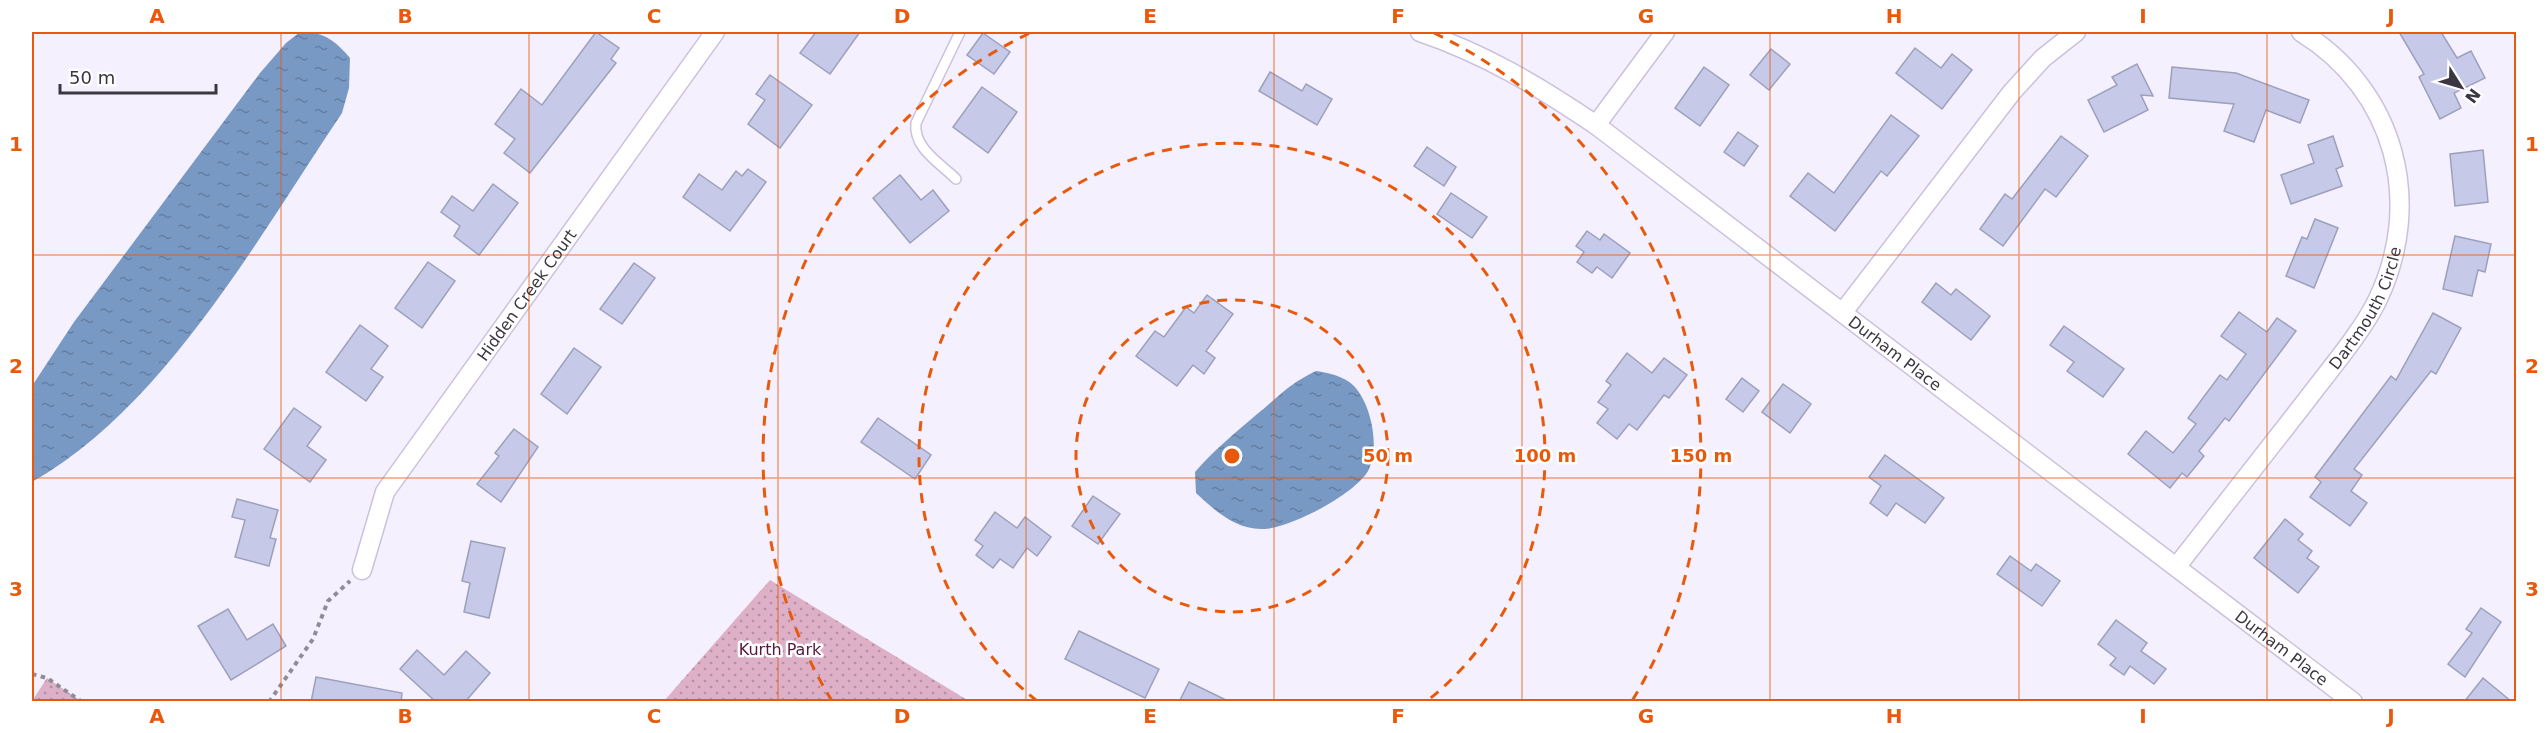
<svg xmlns="http://www.w3.org/2000/svg" width="2548" height="733" viewBox="0 0 2548 733" font-family="'DejaVu Sans',sans-serif">
<style>
.park{fill:url(#park-dots)}
.water{fill:url(#water-ripples)}
.building{fill:#c6cae8;stroke:#9ca0bd;stroke-width:1.5}
.lines{fill:none;stroke-linecap:round;stroke-linejoin:round}
.service-casing{stroke:#cbc1de;stroke-width:12}
.minor-casing{stroke:#cbc1de;stroke-width:21}
.path{stroke:#908b98;stroke-width:4;stroke-dasharray:4.5 4.5;stroke-linecap:butt}
.service{stroke:#fff;stroke-width:9}
.minor{stroke:#fff;stroke-width:18}
.grid{fill:none;stroke:#e8590c;stroke-width:1.5;stroke-opacity:0.55}
.ring{fill:none;stroke:#e8590c;stroke-width:3;stroke-dasharray:10 8}
.labels{text-anchor:middle;dominant-baseline:central;stroke-width:5;stroke-linejoin:round;paint-order:stroke}
.street-label{font-size:16px;fill:#3a3642;stroke:#fff}
.park-label{font-size:16px;fill:#57173e;stroke:#fff}
.centre{fill:#e8590c;stroke:#fff;stroke-width:3}
.ring-label{font-size:18px;text-anchor:middle;font-weight:bold;fill:#e8590c;stroke:#fff;stroke-width:5;stroke-linejoin:round;paint-order:stroke}
.neatline{fill:none;stroke:#e8590c;stroke-width:2}
.grid-label{font-size:20px;text-anchor:middle;font-weight:bold;fill:#e8590c}
</style>
<defs>
<pattern id="park-dots" width="8" height="8" patternUnits="userSpaceOnUse" patternTransform="scale(1.5)"><rect width="8" height="8" fill="#deb0c8"/><path d="M2 2h.1M6 6h.1" fill="none" stroke="#b590a4" stroke-width="1.8" stroke-linecap="round"/></pattern>
<pattern id="water-ripples" width="26" height="14" patternUnits="userSpaceOnUse" patternTransform="scale(1.5)"><rect width="26" height="14" fill="#7999c5"/><path d="M2 4q2-2 4 0t4 0M15 11q2-2 4 0t4 0" fill="none" stroke="#647ea2"/></pattern>
</defs>
<rect width="100%" height="100%" fill="#f5f0fd"/>
<g class="park">
<path d="M770 580 969 701H664Z"/>
<path d="M47 678 81 701H32Z"/>
</g>
<g class="water">
<path d="M300 32C323 31 336 41 350 58L349 88 342 113C259 236 164 408 32 482V386L74 322 260 73 286 43Z"/>
<path d="M1316 371C1329 373 1344 376 1354 386 1371 404 1380 446 1369 469 1358 493 1289 529 1263 529 1236 530 1214 510 1196 493L1195 472C1214 450 1234 434 1256 415 1280 396 1287 385 1316 371Z"/>
</g>
<g class="building">
<path d="M596 32 619 48 611 59 616 63 530 173 504 153 515 139 495 124 521 89 542 105Z"/>
<path d="M816 32H860L830 74 800 53Z"/>
<path d="M2399 32H2441L2457 58 2471 51 2485 78 2454 93 2461 108 2440 119 2419 77 2424 74Z"/>
<path d="M983 33 1010 52 994 74 967 55Z"/>
<path d="M1915 48 1941 68 1952 54 1972 70 1942 109 1896 73Z"/>
<path d="M1771 49 1790 64 1769 90 1750 75Z"/>
<path d="M2137 64 2153 96 2141 95 2148 110 2104 132 2088 100 2117 85 2112 77Z"/>
<path d="M1704 67 1729 85 1700 126 1675 108Z"/>
<path d="M2172 67 2236 73 2309 100 2300 123 2266 110 2254 142 2224 131 2234 104 2169 98Z"/>
<path d="M1270 72 1302 91 1306 84 1332 99 1317 125 1259 91Z"/>
<path d="M770 75 812 105 780 148 748 124 765 100 756 94Z"/>
<path d="M982 87 1017 112 988 153 953 127Z"/>
<path d="M1891 115 1919 136 1887 176 1881 171 1835 231 1790 196 1808 173 1834 193Z"/>
<path d="M1738 132 1758 146 1744 166 1724 152Z"/>
<path d="M2061 136 2088 156 2056 197 2045 189 2003 246 1980 229 2005 194 2012 199Z"/>
<path d="M2333 136 2343 166 2336 169 2342 186 2291 204 2281 175 2314 163 2308 145Z"/>
<path d="M1427 147 1456 167 1444 186 1414 166Z"/>
<path d="M2483 150 2488 202 2455 206 2450 154Z"/>
<path d="M748 169 766 182 730 231 683 197 699 174 722 190 736 171 742 176Z"/>
<path d="M900 175 921 200 933 190 949 211 910 243 873 198Z"/>
<path d="M493 184 518 203 479 255 454 236 460 226 441 212 452 196 473 211Z"/>
<path d="M1451 193 1487 217 1472 238 1437 214Z"/>
<path d="M2315 219 2338 228 2314 288 2286 276 2302 237 2307 239Z"/>
<path d="M1587 231 1600 240 1604 234 1630 253 1612 278 1597 267 1592 273 1577 262 1584 252 1576 246Z"/>
<path d="M2455 236 2491 244 2485 272 2478 270 2472 296 2443 289Z"/>
<path d="M428 262 455 281 422 328 395 308Z"/>
<path d="M634 263 655 278 622 324 600 309Z"/>
<path d="M1936 283 1951 295 1956 289 1990 316 1971 340 1922 302Z"/>
<path d="M1207 295 1233 314 1206 351 1215 358 1204 374 1193 365 1177 386 1136 356 1155 331 1164 337 1186 307 1194 313Z"/>
<path d="M2239 312 2267 332 2277 318 2296 331 2229 421 2225 418 2199 451 2204 456 2187 477 2182 473 2170 488 2128 454 2146 431 2173 453 2196 424 2188 418 2220 375 2227 380 2246 354 2221 336Z"/>
<path d="M2433 313 2461 328 2436 374 2431 371 2354 469 2362 475 2351 491 2367 503 2350 526 2310 497 2321 482 2315 477 2391 376 2396 380Z"/>
<path d="M360 325 388 346 371 369 383 377 366 401 326 372Z"/>
<path d="M2064 326 2124 369 2103 397 2067 371 2074 362 2050 345Z"/>
<path d="M574 348 601 367 567 414 541 394Z"/>
<path d="M1627 353 1652 373 1664 358 1687 375 1669 398 1664 395 1637 430 1629 424 1617 439 1597 423 1608 409 1598 402 1611 385 1606 381Z"/>
<path d="M1742 378 1759 391 1743 412 1726 399Z"/>
<path d="M1783 384 1811 404 1790 433 1762 412Z"/>
<path d="M294 408 321 427 307 446 326 460 310 482 264 449Z"/>
<path d="M878 418 931 455 915 479 861 442Z"/>
<path d="M514 429 538 447 501 502 477 484 499 456 495 453Z"/>
<path d="M1885 455 1944 498 1925 523 1896 503 1887 516 1870 503 1881 486 1869 477Z"/>
<path d="M1093 496 1120 514 1098 544 1072 526Z"/>
<path d="M237 499 278 510 270 538 276 539 269 566 235 557 245 520 232 517Z"/>
<path d="M995 512 1017 528 1025 517 1051 537 1037 556 1027 548 1013 568 1000 559 993 568 976 555 983 546 975 540Z"/>
<path d="M2285 519 2303 534 2298 540 2312 551 2307 558 2319 567 2298 593 2254 558Z"/>
<path d="M471 541 505 548 489 618 464 612 470 583 462 581Z"/>
<path d="M2010 556 2031 571 2036 564 2060 581 2042 606 1997 574Z"/>
<path d="M2481 608 2501 622 2465 677 2448 664 2472 633 2466 629Z"/>
<path d="M228 609 247 640 273 624 286 646 231 680 198 626Z"/>
<path d="M2116 620 2147 643 2141 651 2166 669 2154 684 2130 666 2124 675 2110 665 2116 658 2098 644Z"/>
<path d="M1079 631 1159 669 1145 698 1065 659Z"/>
<path d="M417 650 444 675 466 651 490 673 465 702H436L400 669Z"/>
<path d="M316 677 402 693 401 702H311Z"/>
<path d="M2483 678 2512 702H2464Z"/>
<path d="M1189 682 1230 702H1179Z"/>
</g>
<g class="lines">
<defs>
<path id="service" d="M956 179C940 163 913 148 916 123L960 32"/>
<g id="minor">
<path id="s1" d="M1420 32C1485 54 1540 87 1596 125L2353 702"/>
<path d="M1596 125 1665 32"/>
<path d="M1843 312 2012 92 2043 58 2076 32"/>
<path id="s2" d="M2177 566C2220 511 2263 456 2306 401 2327 373 2362 332 2377 301 2425 202 2395 90 2301 32"/>
<path id="s3" d="M362 570 385 492 715 32"/>
</g>
</defs>
<use href="#service" class="service-casing"/>
<use href="#minor" class="minor-casing"/>
<g class="path">
<path d="M32 674 47 678 82 702"/>
<path d="M269 702 313 639 328 601 350 581"/>
</g>
<use href="#service" class="service"/>
<use href="#minor" class="minor"/>
</g>
<path class="grid" d="M281 32V702M529 32V702M778 32V702M1026 32V702M1274 32V702M1522 32V702M1770 32V702M2019 32V702M2267 32V702M32 255H2516M32 478H2516"/>
<g class="ring">
<circle cx="1232" cy="456" r="156"/>
<path d="M1037 701A313 313 0 1 1 1427 701"/>
<path d="M832 701A469 469 0 0 1 1030 33M1434 33A469 469 0 0 1 1632 701"/>
</g>
<g class="labels">
<g class="street-label">
<text stroke="none"><textPath href="#s3" startOffset="324">Hidden Creek Court</textPath></text>
<text stroke="none"><textPath href="#s2" startOffset="321">Dartmouth Circle</textPath></text>
<text stroke="none"><textPath href="#s1" startOffset="576">Durham Place</textPath></text>
<text stroke="none"><textPath href="#s1" startOffset="1062">Durham Place</textPath></text>
</g>
<g class="park-label">
<text x="780" y="649">Kurth Park</text>
</g>
</g>
<circle cx="1232" cy="456" r="9" class="centre"/>
<g class="ring-label">
<text x="1388" y="462">50 m</text>
<text x="1545" y="462">100 m</text>
<text x="1701" y="462">150 m</text>
</g>
<rect width="2548" height="733" fill="none" stroke="#ffffff" stroke-width="66"/>
<g transform="translate(2461 87) rotate(127)" stroke="#ffffff" stroke-width="4.5" paint-order="stroke">
<path d="M0-4.5L10 22L0 15L-10 22Z" fill="#3a3642"/>
<text y="-9" font-size="16" font-weight="bold" text-anchor="middle" fill="#3a3642">N</text>
</g>
<path d="M60 84v9h156v-9" fill="none" stroke="#3a3642" stroke-width="3"/>
<text x="69" y="84" font-size="18" fill="#3a3642" stroke="#ffffff" stroke-width="4.5" paint-order="stroke">50 m</text>
<rect x="33" y="33" width="2482" height="667" class="neatline"/>
<g class="grid-label">
<text x="157" y="23">A</text>
<text x="405" y="23">B</text>
<text x="654" y="23">C</text>
<text x="902" y="23">D</text>
<text x="1150" y="23">E</text>
<text x="1398" y="23">F</text>
<text x="1646" y="23">G</text>
<text x="1894" y="23">H</text>
<text x="2143" y="23">I</text>
<text x="2391" y="23">J</text>
<text x="16" y="151">1</text>
<text x="2532" y="151">1</text>
<text x="16" y="373">2</text>
<text x="2532" y="373">2</text>
<text x="16" y="596">3</text>
<text x="2532" y="596">3</text>
<text x="157" y="723">A</text>
<text x="405" y="723">B</text>
<text x="654" y="723">C</text>
<text x="902" y="723">D</text>
<text x="1150" y="723">E</text>
<text x="1398" y="723">F</text>
<text x="1646" y="723">G</text>
<text x="1894" y="723">H</text>
<text x="2143" y="723">I</text>
<text x="2391" y="723">J</text>
</g>
</svg>
